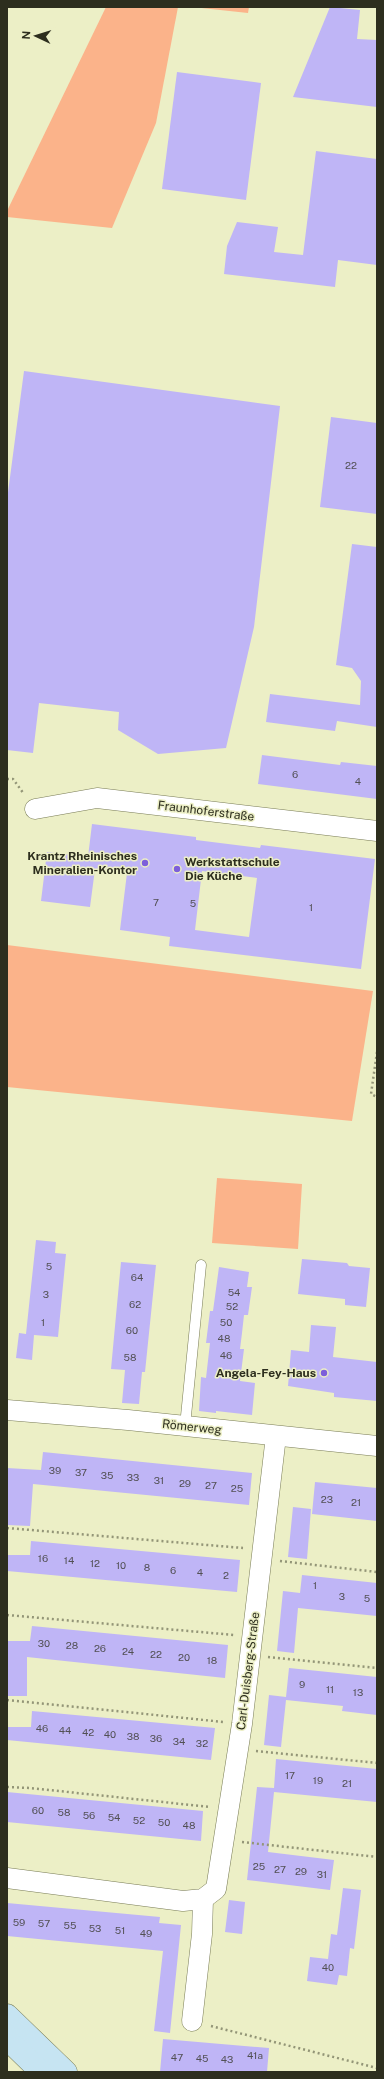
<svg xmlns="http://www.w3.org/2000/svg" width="384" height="2079" viewBox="0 0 384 2079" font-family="'Public Sans',sans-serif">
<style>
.green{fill:#fbb38a}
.building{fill:#bfb5f6;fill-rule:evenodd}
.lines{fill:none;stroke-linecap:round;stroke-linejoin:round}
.lane-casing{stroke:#797c56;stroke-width:11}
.street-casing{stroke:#797c56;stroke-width:21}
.secondary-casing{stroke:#797c56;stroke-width:23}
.path{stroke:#939577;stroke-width:2.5;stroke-dasharray:2 3;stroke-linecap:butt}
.lane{stroke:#fff;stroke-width:10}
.street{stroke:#fff;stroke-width:20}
.secondary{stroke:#c6e4f2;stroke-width:22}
.poi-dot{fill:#7d5fda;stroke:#ecefc6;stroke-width:1.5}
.labels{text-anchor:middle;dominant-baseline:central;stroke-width:3;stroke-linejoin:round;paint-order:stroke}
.number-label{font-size:10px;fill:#525054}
.street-label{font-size:12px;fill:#2d2e1e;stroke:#ecefc6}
.poi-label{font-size:12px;font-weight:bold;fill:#2d2e1e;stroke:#ecefc6;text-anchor:end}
</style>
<rect width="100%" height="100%" fill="#ecefc6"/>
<g class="green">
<path d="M106 7H178L156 123 112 228 7 217V211Z"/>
<path d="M192 7H249L248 13Z"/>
<path d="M7 945 373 991 352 1121 7 1087Z"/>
<path d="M217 1178 302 1184 298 1249 212 1243Z"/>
</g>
<g class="building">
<path d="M330 7 360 10 357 39 377 40V107L293 97Z"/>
<path d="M177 72 261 83 246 200 162 189Z"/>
<path d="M316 151 377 159V265L338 260 335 287 224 274 227 246 237 222 278 227 274 252 303 255Z"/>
<path d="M24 371 280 406 254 627 226 748 158 754 118 730 119 712 39 703 33 753 7 750V500Z"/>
<path d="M331 417 377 423V514L320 507Z"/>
<path d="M352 544 377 547V727L337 721 335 731 266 722 270 694 360 705 361 681 352 668 336 665Z"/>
<path d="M262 755 340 765 341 762 377 766V799L258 784Z"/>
<path d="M92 824 196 837V840L260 848 261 845 375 859 361 969 169 946 170 937 120 930 127 873 95 869 90 907 41 901 47 852 88 857ZM202 871 257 878 249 937 195 930Z"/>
<path d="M36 1240 56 1242 55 1253 66 1254 58 1337 34 1335 32 1360 16 1358 19 1333 26 1334Z"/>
<path d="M302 1259 347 1263 349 1266 370 1268 366 1307 345 1305V1299L298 1294Z"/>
<path d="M121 1262 156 1265 145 1372H142L139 1404 122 1403 125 1370 111 1369Z"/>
<path d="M219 1267 249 1272 247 1287H252L248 1315H244L242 1333 240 1349H244L240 1381 255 1383 252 1415 216 1411V1413L199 1411 201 1377 206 1378 210 1343H206L210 1311H213Z"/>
<path d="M311 1325 336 1327 333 1357 377 1362V1401L334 1397V1393L288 1386 291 1350 309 1352Z"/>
<path d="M43 1452 252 1473 249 1505 33 1484 30 1526 7 1525V1468L41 1470Z"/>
<path d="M315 1482 377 1488V1521L312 1514Z"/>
<path d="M293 1507 311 1509 307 1559 288 1557Z"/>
<path d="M31 1541 240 1560 237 1592 7 1571V1555H30Z"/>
<path d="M302 1575 377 1583V1616L298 1608 294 1653 277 1651 283 1591 300 1593Z"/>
<path d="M32 1626 228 1645 225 1678 27 1657V1696H7V1641H30Z"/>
<path d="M289 1668 377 1677V1715L342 1711 343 1706 286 1700 281 1747 264 1745 269 1695 286 1697Z"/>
<path d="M32 1711 215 1728 211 1760 7 1740V1727H31Z"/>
<path d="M276 1759 377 1769V1802L274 1792 268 1852 334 1860 330 1890 247 1880 257 1787 274 1788Z"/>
<path d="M7 1792 203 1811 201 1841 7 1822Z"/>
<path d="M343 1888 361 1890 354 1949 350 1948 347 1976 339 1975 337 1985 307 1981 310 1957 328 1959 331 1934 337 1935Z"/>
<path d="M229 1900 245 1902 242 1934 225 1932Z"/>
<path d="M7 1903 160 1917 159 1923 181 1925 170 2033 154 2031 163 1951 7 1936Z"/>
<path d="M163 2039 269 2048 267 2072H160Z"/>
</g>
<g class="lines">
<defs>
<path id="lane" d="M185 1426 201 1265"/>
<g id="street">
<path d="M35 809 97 798 377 831"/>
<path d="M7 1410 128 1420 377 1446"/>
<path d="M7 1878 183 1901 203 1899 216 1889 242 1724 276 1436"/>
<path d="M192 2021 202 1934 203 1899"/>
</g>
<g id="secondary">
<path d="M7 2015 66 2072"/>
<path d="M7 2039 41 2072"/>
</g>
</defs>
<use href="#lane" class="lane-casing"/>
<use href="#street" class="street-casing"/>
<use href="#secondary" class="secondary-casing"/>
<g class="path">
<path d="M7 779H13L24 794"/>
<path d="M377 1052 371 1094 377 1097"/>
<path d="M7 1528 243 1548"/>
<path d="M280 1561 377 1572"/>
<path d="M7 1615 234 1635"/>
<path d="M268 1657 377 1668"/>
<path d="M7 1700 224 1722"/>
<path d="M256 1751 377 1763"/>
<path d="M7 1787 30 1788 210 1807"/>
<path d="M242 1842 377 1857"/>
<path d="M211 2026 377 2068"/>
</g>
<use href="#lane" class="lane"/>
<use href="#street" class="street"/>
<use href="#secondary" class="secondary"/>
</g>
<g class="poi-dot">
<circle cx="145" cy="863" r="4"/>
<circle cx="177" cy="869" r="4"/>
<circle cx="324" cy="1373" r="4"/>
</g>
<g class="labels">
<g class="number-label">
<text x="351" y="465">22</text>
<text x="295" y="774">6</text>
<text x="358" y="781">4</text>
<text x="156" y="902">7</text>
<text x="193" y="903">5</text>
<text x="311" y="907">1</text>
<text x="49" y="1266">5</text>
<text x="137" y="1277">64</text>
<text x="234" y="1292">54</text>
<text x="46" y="1294">3</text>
<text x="135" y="1304">62</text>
<text x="232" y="1306">52</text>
<text x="43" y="1322">1</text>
<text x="226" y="1322">50</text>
<text x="132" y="1330">60</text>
<text x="224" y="1338">48</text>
<text x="226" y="1355">46</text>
<text x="130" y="1357">58</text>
<text x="55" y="1470">39</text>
<text x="81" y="1472">37</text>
<text x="107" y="1475">35</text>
<text x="133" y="1477">33</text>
<text x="159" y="1480">31</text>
<text x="185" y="1483">29</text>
<text x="211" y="1485">27</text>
<text x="237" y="1488">25</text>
<text x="327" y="1499">23</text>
<text x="356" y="1502">21</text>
<text x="43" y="1558">16</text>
<text x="69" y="1560">14</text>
<text x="95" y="1563">12</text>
<text x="121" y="1565">10</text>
<text x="147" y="1567">8</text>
<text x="173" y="1570">6</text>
<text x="200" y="1572">4</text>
<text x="226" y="1575">2</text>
<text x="315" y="1585">1</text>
<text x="342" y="1596">3</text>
<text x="367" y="1598">5</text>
<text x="44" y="1643">30</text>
<text x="72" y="1645">28</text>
<text x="100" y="1648">26</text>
<text x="128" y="1651">24</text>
<text x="156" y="1654">22</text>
<text x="184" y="1657">20</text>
<text x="212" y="1660">18</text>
<text x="302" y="1684">9</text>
<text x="330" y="1689">11</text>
<text x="358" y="1692">13</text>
<text x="42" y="1728">46</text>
<text x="65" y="1730">44</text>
<text x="88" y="1732">42</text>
<text x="110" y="1734">40</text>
<text x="133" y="1736">38</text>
<text x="156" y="1738">36</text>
<text x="179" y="1741">34</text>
<text x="202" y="1743">32</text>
<text x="290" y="1775">17</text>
<text x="318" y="1780">19</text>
<text x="347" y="1783">21</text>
<text x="38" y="1810">60</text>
<text x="64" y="1812">58</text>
<text x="89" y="1815">56</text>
<text x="114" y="1817">54</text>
<text x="139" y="1820">52</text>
<text x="164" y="1822">50</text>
<text x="189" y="1825">48</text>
<text x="259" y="1866">25</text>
<text x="280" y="1869">27</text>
<text x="301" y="1871">29</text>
<text x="322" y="1874">31</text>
<text x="19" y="1922">59</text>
<text x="44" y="1923">57</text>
<text x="70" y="1925">55</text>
<text x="95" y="1928">53</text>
<text x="120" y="1930">51</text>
<text x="146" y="1933">49</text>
<text x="328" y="1967">40</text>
<text x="255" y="2055">41a</text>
<text x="177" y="2057">47</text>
<text x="202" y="2058">45</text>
<text x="227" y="2059">43</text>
</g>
<g class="street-label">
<text transform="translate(206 811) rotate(7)">Fraunhoferstraße</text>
<text transform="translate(192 1427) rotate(6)">Römerweg</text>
<text transform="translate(248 1671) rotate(-83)">Carl-Duisberg-Straße</text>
</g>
<g class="poi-label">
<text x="137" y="856">Krantz Rheinisches<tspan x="137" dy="14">Mineralien-Kontor</tspan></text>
<text x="185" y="862" text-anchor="start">Werkstattschule<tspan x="185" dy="14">Die Küche</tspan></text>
<text x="316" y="1373">Angela-Fey-Haus</text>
</g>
</g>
<rect width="384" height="2079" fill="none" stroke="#2d2e1e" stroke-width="16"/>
<g transform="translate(36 36) rotate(274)" stroke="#ecefc6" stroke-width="3" paint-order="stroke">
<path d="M0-3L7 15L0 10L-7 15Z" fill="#2d2e1e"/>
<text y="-6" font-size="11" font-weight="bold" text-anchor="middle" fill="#2d2e1e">N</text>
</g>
</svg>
